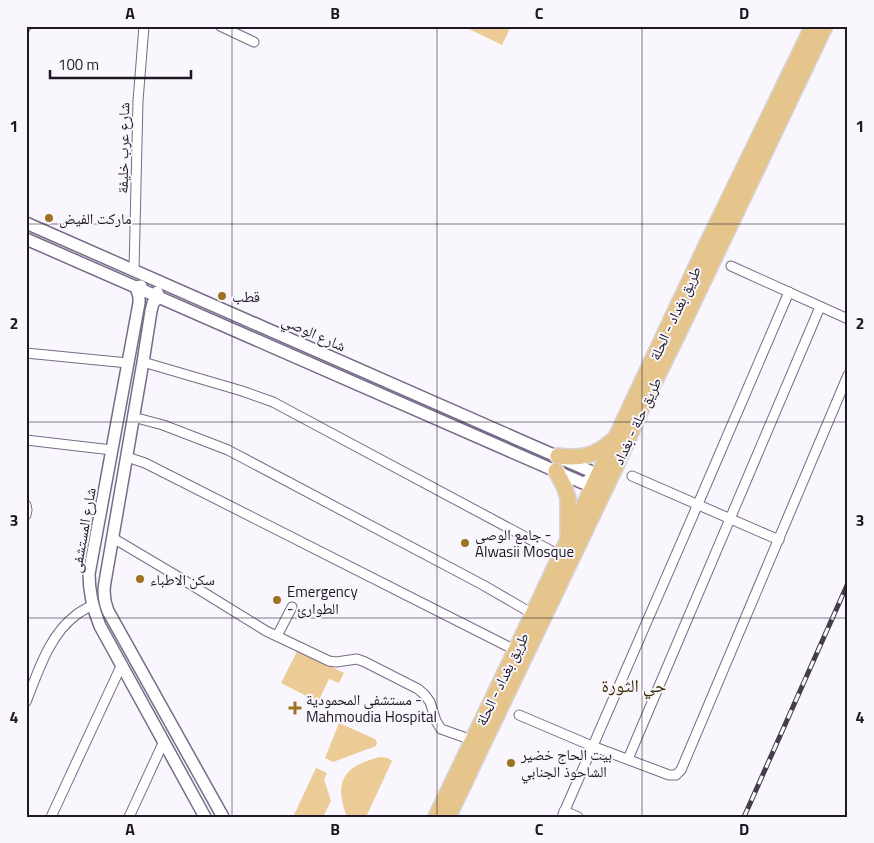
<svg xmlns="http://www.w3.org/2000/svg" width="874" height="843" viewBox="0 0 874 843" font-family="'Titillium Web','Noto Naskh Arabic',sans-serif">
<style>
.green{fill:#eccb97}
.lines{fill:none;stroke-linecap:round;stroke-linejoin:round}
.minor-casing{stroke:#786b88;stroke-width:11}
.tertiary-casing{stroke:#786b88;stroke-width:14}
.primary-casing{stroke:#d6d5d8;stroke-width:18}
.minor{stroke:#fff;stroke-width:9}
.tertiary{stroke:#fff;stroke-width:11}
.primary{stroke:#e6c58c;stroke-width:15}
.rail-casing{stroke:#433e49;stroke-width:5}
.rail{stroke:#f9f6fd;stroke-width:3;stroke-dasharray:9;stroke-linecap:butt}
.grid{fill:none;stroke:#1d1824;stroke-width:1;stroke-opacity:0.55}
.poi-dot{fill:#9d7221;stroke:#f9f6fd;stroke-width:2}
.labels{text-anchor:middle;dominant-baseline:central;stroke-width:4;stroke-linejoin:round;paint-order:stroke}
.street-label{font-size:15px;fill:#1d1824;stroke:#f9f6fd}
.poi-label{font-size:15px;fill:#1d1824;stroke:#f9f6fd;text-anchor:start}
.quarter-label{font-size:18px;fill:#402b04;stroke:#f9f6fd}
.neatline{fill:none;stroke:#1d1824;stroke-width:2}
.grid-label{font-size:16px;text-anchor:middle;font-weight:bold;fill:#1d1824}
</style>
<rect width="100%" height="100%" fill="#f9f6fd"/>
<g class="green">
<path d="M463 26H511L502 45Z"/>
<path d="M298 650 344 673 339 683 329 679 318 702 281 683Z"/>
<path d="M339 723 375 739 377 743 376 746 333 762 325 758Z"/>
<path d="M380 757 388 758 392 761 366 817H347C333 781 344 766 380 757Z"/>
<path d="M316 768 327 773 324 779 331 801 323 817H298L294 815Z"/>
</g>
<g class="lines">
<defs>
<g id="minor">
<path d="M220 26 254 42"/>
<path d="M26 27V26"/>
<path d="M731 266 848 319"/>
<path d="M134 270 138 101 144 26"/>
<path d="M26 353 128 363"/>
<path d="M143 362 242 391 273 402 561 556"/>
<path d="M133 417 163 425 228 450 483 585 533 614"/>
<path d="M26 440 112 450"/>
<path d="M127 457 145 463 515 650"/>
<path d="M632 476 779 540"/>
<path d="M26 505 27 510 26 515"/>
<path d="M113 538 177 576 266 631 329 661 336 662 357 659 365 662 418 689 425 695 430 702 436 721 441 729 472 740"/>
<path d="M277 636 292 607"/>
<path d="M26 702C38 672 49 635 76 615 81 611 87 608 93 605"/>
<path d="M519 715 592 746 669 775H676L681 770 848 375"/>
<path d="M628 759 820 307"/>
<path d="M564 811 578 817"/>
<path d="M51 817 122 664"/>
<path d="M129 817 164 741"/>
<path d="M562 817 698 504 789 292"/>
</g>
<g id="tertiary">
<path d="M26 223 590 471C593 477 590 481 583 483L26 239"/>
<path d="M141 286 136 287 139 297V303L89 574C89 592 93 609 100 626L205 817"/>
<path d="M157 292 159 297 153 303 151 311 143 362 105 582C103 592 104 601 108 611L223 817"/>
</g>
<g id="primary">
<path d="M558 456C579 459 596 456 612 441"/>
<path d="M556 471 564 486 568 498V534"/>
<path d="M436 817 533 614 705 248 813 26"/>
<path d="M448 817 615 468 643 405 678 334 825 26"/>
</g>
</defs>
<use href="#minor" class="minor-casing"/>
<use href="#tertiary" class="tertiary-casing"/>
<use href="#primary" class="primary-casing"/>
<use href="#minor" class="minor"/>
<use href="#tertiary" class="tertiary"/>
<use href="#primary" class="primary"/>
<defs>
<path id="rail" d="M744 817 848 583"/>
</defs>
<use href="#rail" class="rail-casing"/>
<use href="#rail" class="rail"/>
</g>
<path class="grid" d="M232 26V817M437 26V817M642 26V817M26 224H848M26 422H848M26 618H848"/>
<g class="poi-dot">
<circle cx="49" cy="218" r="5"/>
<circle cx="222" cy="296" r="5"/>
<circle cx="465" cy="543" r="5"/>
<circle cx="140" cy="579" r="5"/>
<circle cx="277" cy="600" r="5"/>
<path d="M292.5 700.5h5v5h5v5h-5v5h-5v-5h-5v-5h5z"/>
<circle cx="511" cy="763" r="5"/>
</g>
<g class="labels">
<g class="street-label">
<text transform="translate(123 148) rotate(-89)">شارع عرب خليفة</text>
<text transform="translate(675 313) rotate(-65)">طريق بغداد - الحلة</text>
<text transform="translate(314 333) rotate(24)">شارع الوصي</text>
<text transform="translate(637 421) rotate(-65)">طريق حلة - بغداد</text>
<text transform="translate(83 530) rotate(-80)">شارع المستشفى</text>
<text transform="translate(502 679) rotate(-64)">طريق بغداد - الحلة</text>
</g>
<g class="poi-label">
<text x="59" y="218">ماركت الفيض</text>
<text x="232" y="296">قطب</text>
<text x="475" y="534">جامع الوصي -<tspan x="475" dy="17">Alwasii Mosque</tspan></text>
<text x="150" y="579">سكن الاطباء</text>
<text x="287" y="591">Emergency<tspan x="287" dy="17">- الطوارئ</tspan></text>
<text x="306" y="699">مستشفى المحمودية -<tspan x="306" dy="17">Mahmoudia Hospital</tspan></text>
<text x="521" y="754">بيت الحاج خضير<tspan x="521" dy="17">الشاحوذ الجنابي</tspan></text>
</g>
<g class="quarter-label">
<text x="634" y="685">حي الثورة</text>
</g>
</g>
<rect width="874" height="843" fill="none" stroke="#f9f6fd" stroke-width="55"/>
<path d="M50 70v8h141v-8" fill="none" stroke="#1d1824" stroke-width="2.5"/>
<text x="58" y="70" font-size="15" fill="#1d1824" stroke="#f9f6fd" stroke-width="4" paint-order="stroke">100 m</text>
<rect x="28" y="28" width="818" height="788" class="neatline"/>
<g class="grid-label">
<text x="130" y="19">A</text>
<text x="335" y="19">B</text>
<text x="539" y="19">C</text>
<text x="744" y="19">D</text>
<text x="14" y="132">1</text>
<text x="860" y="132">1</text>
<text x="14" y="329">2</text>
<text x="860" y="329">2</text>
<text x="14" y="526">3</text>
<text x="860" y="526">3</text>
<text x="14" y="723">4</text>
<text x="860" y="723">4</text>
<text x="130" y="835">A</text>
<text x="335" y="835">B</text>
<text x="539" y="835">C</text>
<text x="744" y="835">D</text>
</g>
</svg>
